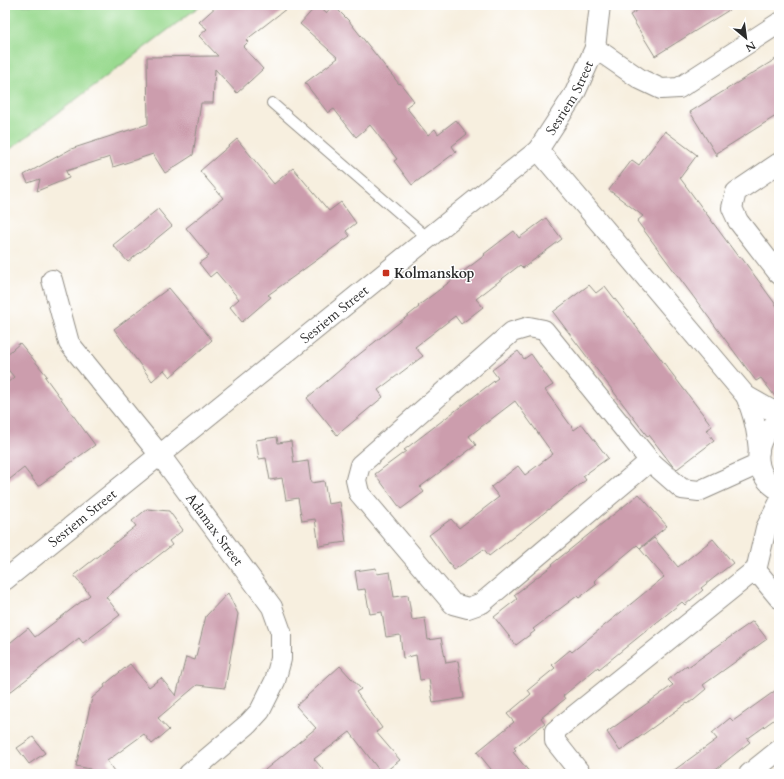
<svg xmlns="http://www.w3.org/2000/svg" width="784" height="779" viewBox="0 0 784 779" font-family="Cardo,serif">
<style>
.green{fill:#9ada90;stroke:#62825e}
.building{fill:#cc9dad}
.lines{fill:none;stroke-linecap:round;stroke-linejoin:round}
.lane-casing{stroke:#918d85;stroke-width:12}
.street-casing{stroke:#918d85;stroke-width:22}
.lane{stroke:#fff;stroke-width:10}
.street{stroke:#fff;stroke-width:20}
.poi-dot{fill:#c8321e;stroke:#fff;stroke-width:1.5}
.labels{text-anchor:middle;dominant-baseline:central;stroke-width:3;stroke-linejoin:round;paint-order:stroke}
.street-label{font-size:14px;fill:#2b2b2b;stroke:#fff}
.poi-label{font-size:14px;font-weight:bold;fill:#2b2b2b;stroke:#fff;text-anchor:start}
</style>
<rect width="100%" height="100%" fill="#fff"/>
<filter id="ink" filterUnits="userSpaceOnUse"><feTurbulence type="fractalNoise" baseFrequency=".025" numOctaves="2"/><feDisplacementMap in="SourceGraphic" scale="8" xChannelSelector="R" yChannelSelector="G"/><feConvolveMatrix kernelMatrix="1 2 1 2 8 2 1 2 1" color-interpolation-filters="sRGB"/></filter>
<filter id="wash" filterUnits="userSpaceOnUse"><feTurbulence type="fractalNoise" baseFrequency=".012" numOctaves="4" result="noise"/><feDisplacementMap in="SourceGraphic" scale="16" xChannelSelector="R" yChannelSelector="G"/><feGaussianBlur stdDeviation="0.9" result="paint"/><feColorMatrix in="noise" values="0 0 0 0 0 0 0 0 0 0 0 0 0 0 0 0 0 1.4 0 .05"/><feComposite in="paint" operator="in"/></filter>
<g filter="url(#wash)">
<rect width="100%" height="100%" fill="#f7efdf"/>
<path class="green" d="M5 5H201L5 153Z"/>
<g id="blocks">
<g class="building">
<path d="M218 5H291L246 40 248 42 243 47 263 69 237 93 215 69 213 103H201L193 155 165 173 153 154 113 167 110 157 66 171 69 178 37 191 40 179 28 183 24 175 71 149 148 124 147 57 218 56 199 36 207 29 199 22Z"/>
<path d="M317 5 326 13 333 5 349 21 399 84 400 83 414 101 406 107 428 135 435 129 438 134 456 120 467 134 452 146 456 152 412 185 394 161 397 159 370 125 356 137 334 109 328 113 305 83 338 58 300 24Z"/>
<path d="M646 5H737L655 56 630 15Z"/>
<path d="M779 57V114L717 153V156L690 112Z"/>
<path d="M665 131 697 155 680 178 739 258 741 257 779 309V400L777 399 761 378 756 381 637 221 643 216 609 190 632 160 639 165Z"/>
<path d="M237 139 274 184 293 168 329 211 341 202 356 223 346 231 350 236 268 295 271 297 242 322 230 307 239 299 216 272 210 277 199 263 209 256 186 228 223 198 200 171Z"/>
<path d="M158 209 172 226 128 262 113 245Z"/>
<path d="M546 218 562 239 523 268 520 265 476 299 483 307 461 324 455 316 415 347 423 356 378 390 383 397 337 435 307 398 347 364 419 307 418 306 485 255 484 254 514 231 519 238Z"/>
<path d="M589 285 596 293 605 286 712 426 707 430 714 441 677 469 672 465 649 435 648 437 553 312Z"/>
<path d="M169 288 212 340 170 377 164 370 152 381 114 329Z"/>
<path d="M20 343 47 376 45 377 95 445 38 486 24 468 5 483V385L14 377 5 366V356Z"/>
<path d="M518 351 524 359 531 354 553 385 545 390 574 430 582 424 608 458 583 476 586 480 489 556 484 549 454 570 429 535 451 519 459 528 499 497 491 487 518 466 525 475 553 454 515 401 469 436 476 445 420 487 424 492 401 509 375 474 406 451 404 450 498 378 492 370Z"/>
<path d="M277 437 278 443 291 441 294 463 308 461 311 483 324 481 328 504 340 502 346 542 319 546 315 519 302 521 298 498 286 500 282 478 270 480 266 458 259 459 256 440Z"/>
<path d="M639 494 667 526 640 548 637 545 594 581 597 584 579 598 577 596 533 629 535 631 516 645 494 617 517 599 514 595 553 565 552 564Z"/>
<path d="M147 509 169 511 183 530 169 541 172 545 106 597 120 615 83 643 79 638 5 696V647L28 628 35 637 90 595 74 575 136 526 132 521Z"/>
<path d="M654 538 678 567 713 539 733 563 701 588 703 590 685 605 682 602 599 669 598 667 563 696 565 699 541 718 545 723 514 748 516 750 513 752 531 774H495L477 752 514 722 507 714 531 694 528 690 555 668 552 665 570 650 572 652 664 577 640 549Z"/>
<path d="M376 568 377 574 390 572 394 597 408 595 412 620 425 618 428 640 441 638 446 663 458 661 464 698 433 703 429 679 420 680 416 655 403 658 400 635 386 637 382 612 370 614 365 589 358 590 355 571Z"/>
<path d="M228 593 238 614 225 688 197 685 158 718 169 730 152 744 144 734 107 761 116 774H94L90 769 76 766 92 698 105 687 104 685 130 664 149 687 161 678 176 696 186 657 195 660 206 616Z"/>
<path d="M753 621 767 639 703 685 706 689 688 704 687 703 620 751 607 732 673 685 668 680 687 665 688 667Z"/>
<path d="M340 666 361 689 356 692 382 728 376 732 400 760 382 774 350 732 314 759 327 774H260L316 728 296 706Z"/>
<path d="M779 688V716L747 739 750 742 720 766 708 774H669L717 739 712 733 730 718 733 721Z"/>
<path d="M33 737 45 753 29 764 17 748Z"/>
</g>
</g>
</g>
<g filter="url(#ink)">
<use href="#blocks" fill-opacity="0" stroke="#918d85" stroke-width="1"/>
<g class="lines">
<defs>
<path id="lane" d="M272 103 428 238"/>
<g id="street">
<path d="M595 48 640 79 661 89 679 88 779 23"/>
<path d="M538 150 746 396C754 416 757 429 759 451"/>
<path d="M779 163 736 192 732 208 738 221 779 274"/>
<path id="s1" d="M52 280 69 343 160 455 272 607 281 632V659L275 681 260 711 248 724 189 774"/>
<path d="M746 396 769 409 779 412"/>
<path d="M779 421C753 438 750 473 779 490"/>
<path d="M650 461 482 603 468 608 453 604 359 493 356 480 360 465 512 332 529 327 544 330 650 461 682 489 699 491 759 464"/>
<path d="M755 575 766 528 779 503"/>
<path id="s2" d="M5 580 463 210 538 150 575 93 595 48 600 5"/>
<path d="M581 774 555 741V731L750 574 760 575 779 598"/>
<path d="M749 774 779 750"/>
</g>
</defs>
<use href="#lane" class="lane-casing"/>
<use href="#street" class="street-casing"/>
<use href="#lane" class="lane"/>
<use href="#street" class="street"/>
</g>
</g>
<rect class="poi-dot" x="382" y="269" width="8" height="8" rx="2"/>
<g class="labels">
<g class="street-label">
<text stroke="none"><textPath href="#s2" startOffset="746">Sesriem Street</textPath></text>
<text stroke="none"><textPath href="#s2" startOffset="423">Sesriem Street</textPath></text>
<text stroke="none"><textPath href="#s2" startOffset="99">Sesriem Street</textPath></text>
<text stroke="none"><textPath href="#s1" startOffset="302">Adamax Street</textPath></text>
</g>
<g class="poi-label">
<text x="394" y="273">Kolmanskop</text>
</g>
</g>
<rect width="784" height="779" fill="none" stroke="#fff" stroke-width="20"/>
<g transform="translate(746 38) rotate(151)" stroke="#ffffff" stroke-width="3" paint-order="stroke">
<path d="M0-3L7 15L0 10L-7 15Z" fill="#2b2b2b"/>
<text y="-6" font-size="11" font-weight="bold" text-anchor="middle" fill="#2b2b2b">N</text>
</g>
</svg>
